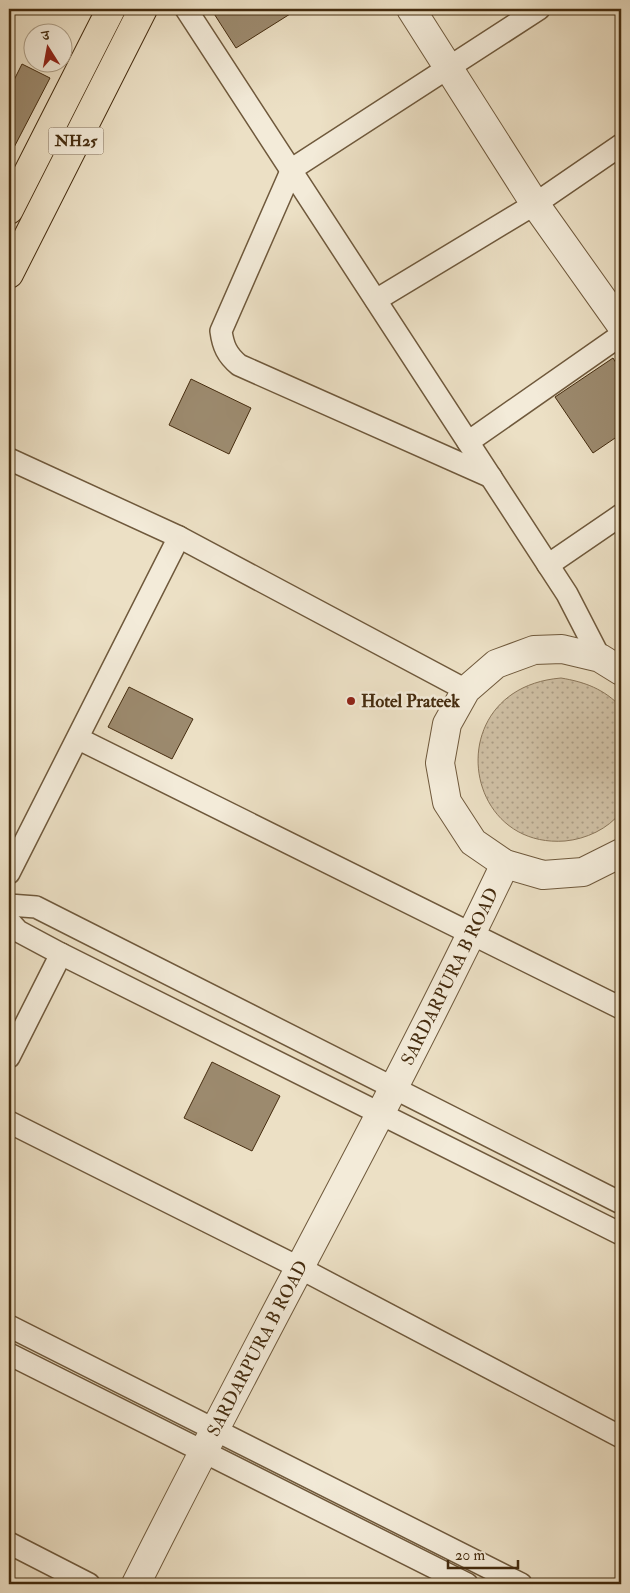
<svg xmlns="http://www.w3.org/2000/svg" width="630" height="1593" viewBox="0 0 630 1593" font-family="'IM FELL Double Pica','Noto Serif Devanagari',serif">
<style>
.grass{fill:url(#grass-dots);stroke:#8a765a}
.building{fill:#9c8a6e;stroke:#452c0f}
.lines{fill:none;stroke-linecap:round;stroke-linejoin:round}
.minor-casing{stroke:#6f593c;stroke-width:24}
.tertiary-casing{stroke:#6f593c;stroke-width:30}
.primary-casing{stroke:#452c0f;stroke-width:30}
.minor{stroke:#f3ebd9;stroke-width:21}
.tertiary{stroke:#f3ebd9;stroke-width:28}
.primary{stroke:#ece0c5;stroke-width:28}
.poi-dot{fill:#8f2418;stroke:#f3ebd9;stroke-width:2}
.labels{text-anchor:middle;dominant-baseline:central;stroke-width:5;stroke-linejoin:round;paint-order:stroke}
.shield{fill:#f3ebd9;stroke:#79654c;stroke-width:1}
.shield-label{font-size:16px;font-weight:bold;fill:#452c0f}
.poi-label{font-size:18px;font-weight:bold;fill:#452c0f;stroke:#f3ebd9;text-anchor:start}
.street-label{font-size:18px;fill:#452c0f;stroke:#f3ebd9}
</style>
<defs>
<pattern id="grass-dots" width="8" height="8" patternUnits="userSpaceOnUse" patternTransform="scale(1.25)"><rect width="8" height="8" fill="#d0c1a6"/><path d="M2 2h.1M6 6h.1" fill="none" stroke="#ab9d86" stroke-width="1.8" stroke-linecap="round"/></pattern>
</defs>
<rect width="100%" height="100%" fill="#ece0c5"/>
<filter id="stains"><feTurbulence type="fractalNoise" baseFrequency=".004" numOctaves="4"/><feColorMatrix values="0 0 0 0 .2 0 0 0 0 .09 0 0 0 0 .02 0 0 0 .5 -.17"/></filter>
<radialGradient id="worn" r=".72"><stop offset=".6" stop-color="#630" stop-opacity="0"/><stop offset="1" stop-color="#630" stop-opacity=".3"/></radialGradient>
<path class="grass" d="M561 678C585 682 604 689 621 707V812C608 829 586 839 565 841 459 849 441 688 561 678Z"/>
<g class="building">
<path d="M211 9H298L236 48Z"/>
<path d="M22 64 50 78 9 157V90Z"/>
<path d="M613 358 621 371V434L593 453 555 397Z"/>
<path d="M191 379 251 408 229 454 169 425Z"/>
<path d="M129 687 193 719 172 759 108 727Z"/>
<path d="M212 1062 280 1096 252 1151 184 1118Z"/>
</g>
<g class="lines">
<defs>
<g id="minor">
<path d="M186 9 567 594 600 658"/>
<path d="M376 300 535 204 621 145"/>
<path d="M468 442 621 335"/>
<path d="M9 459 179 537 466 690"/>
<path d="M491 477 239 365C227 355 223 346 221 331L292 169 539 9"/>
<path d="M548 565 621 515"/>
<path d="M79 739 621 1008"/>
<path d="M9 873 179 537"/>
<path d="M9 905 36 907 621 1203"/>
<path d="M9 921 18 931 61 954 621 1234"/>
<path d="M9 1057 61 954"/>
<path d="M9 1122 298 1267 621 1437"/>
<path d="M9 1326 521 1584"/>
<path d="M9 1354 467 1584"/>
<path d="M9 1543 89 1584"/>
</g>
<g id="tertiary">
<path d="M411 9 535 204 621 325"/>
<path d="M621 671 600 658 562 649 534 650 496 664 466 690 447 724 440 763 447 802 473 842 505 864 543 875 583 872 621 853"/>
<path id="s1" d="M136 1584C256 1343 389 1108 505 864"/>
</g>
<g id="primary">
<path d="M9 210 111 9"/>
<path d="M9 274 143 9"/>
</g>
</defs>
<use href="#minor" class="minor-casing"/>
<use href="#tertiary" class="tertiary-casing"/>
<use href="#primary" class="primary-casing"/>
<use href="#minor" class="minor"/>
<use href="#tertiary" class="tertiary"/>
<use href="#primary" class="primary"/>
</g>
<circle class="poi-dot" cx="351" cy="701" r="5"/>
<g class="labels">
<rect class="shield" x="48.5" y="127.5" width="55" height="27" rx="4"/>
<g class="shield-label">
<text x="76" y="141">NH25</text>
</g>
<g class="poi-label">
<text x="361" y="701">Hotel Prateek</text>
</g>
<g class="street-label">
<text stroke="none"><textPath href="#s1" startOffset="684">SARDARPURA B ROAD</textPath></text>
<text stroke="none"><textPath href="#s1" startOffset="265">SARDARPURA B ROAD</textPath></text>
</g>
</g>
<rect width="630" height="1593" fill="none" stroke="#ece0c5" stroke-width="30"/>
<rect x="10" y="10" width="610" height="1573" fill="none" stroke="#452c0f" stroke-width="2.5"/>
<rect x="15" y="15" width="600" height="1563" fill="none" stroke="#452c0f"/>
<g transform="translate(48 48) rotate(349)"><circle r="24" fill="#f3ebd9" stroke="#ad9f88"/>
<path d="M0-4L9 19L0 12L-9 19Z" fill="#8f2418"/>
<text y="-8" font-size="14" font-weight="bold" text-anchor="middle" fill="#452c0f">उ</text>
</g>
<path d="M448 1560v8h70v-8" fill="none" stroke="#452c0f" stroke-width="2.5"/>
<text x="455" y="1560" font-size="15" fill="#452c0f" stroke="#f3ebd9" stroke-width="4" paint-order="stroke">20 m</text>
<rect width="100%" height="100%" filter="url(#stains)"/>
<rect width="100%" height="100%" fill="url(#worn)"/>
</svg>
